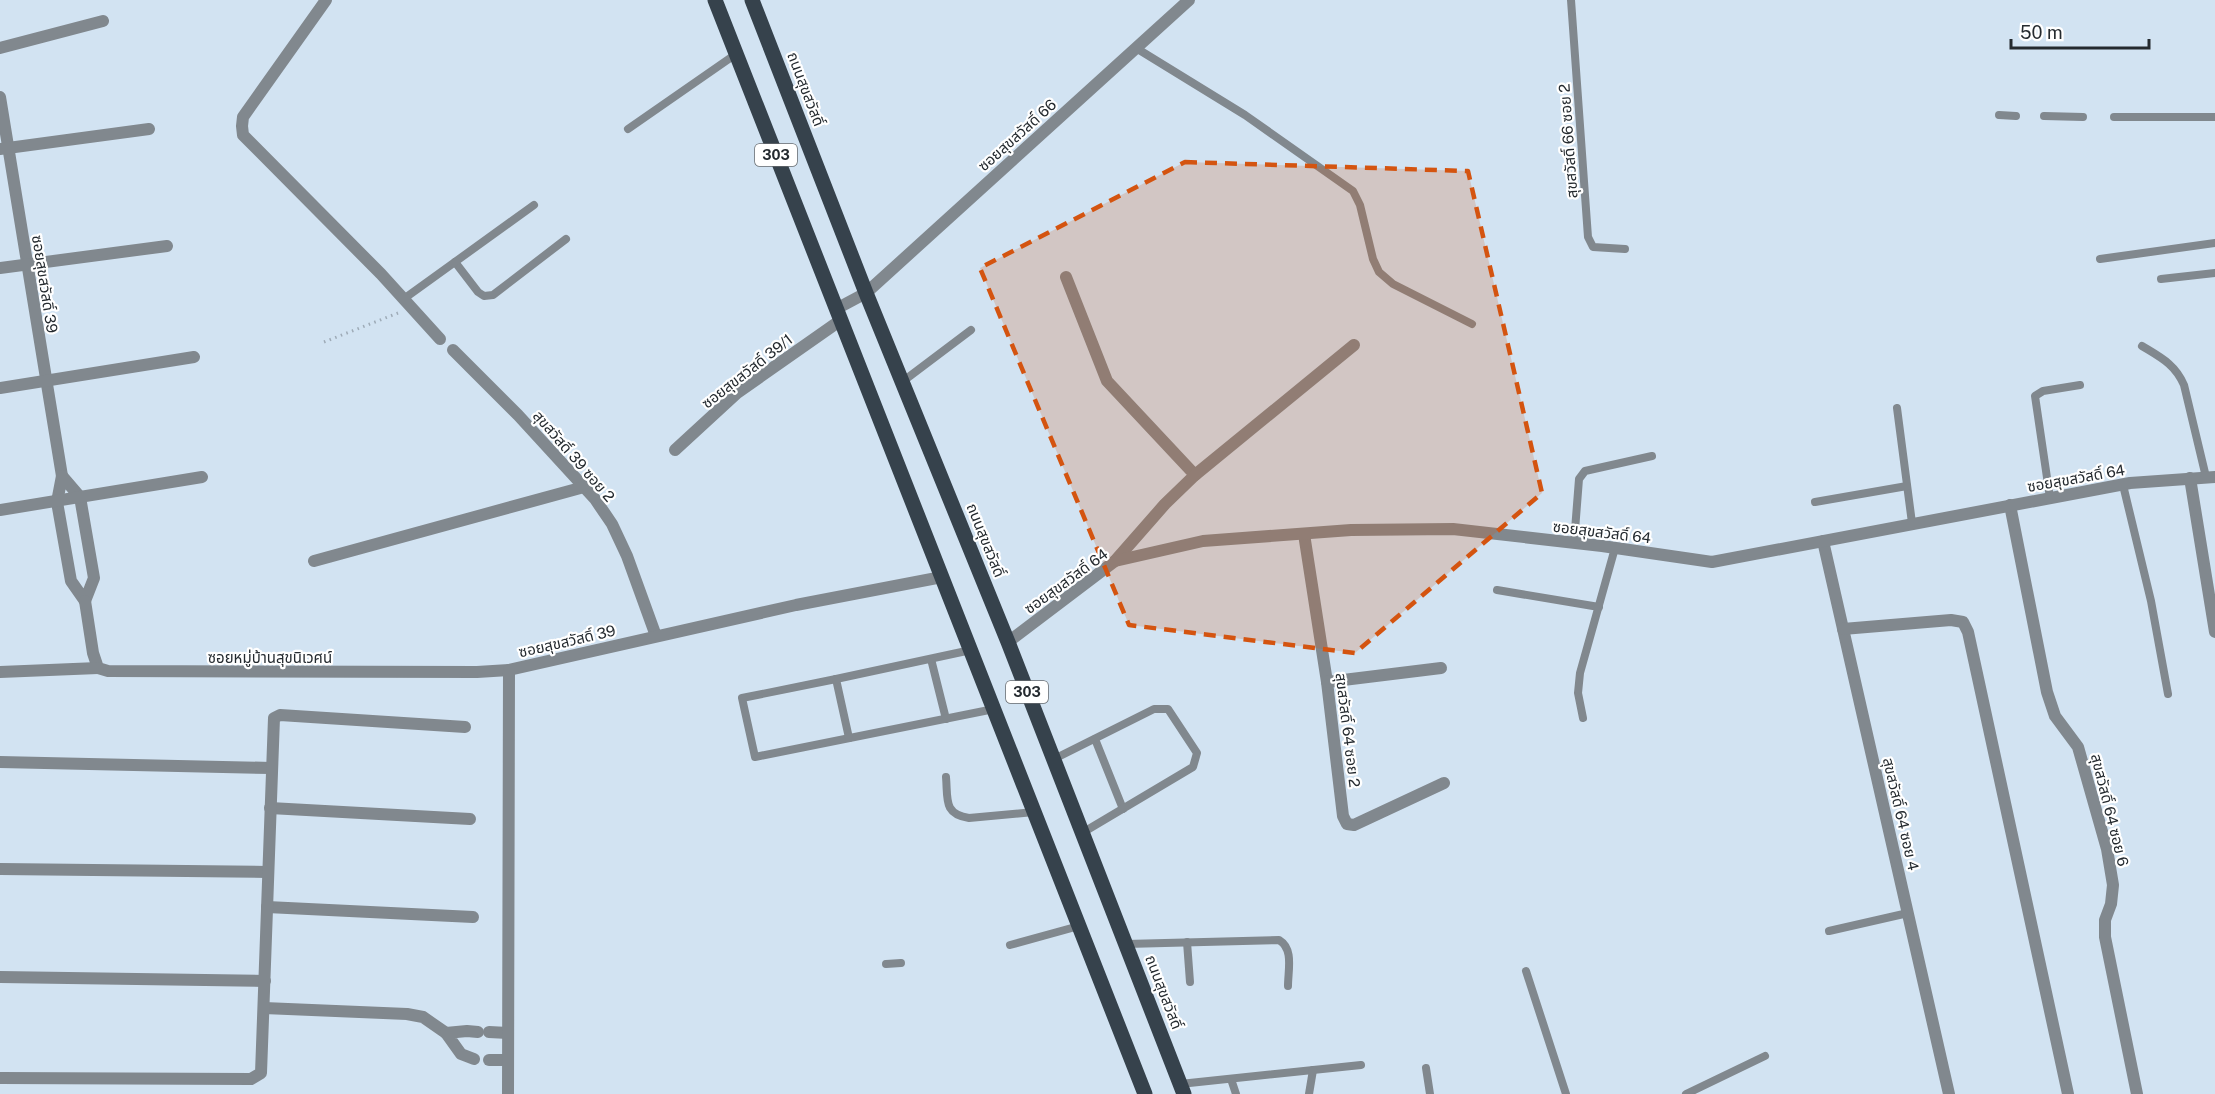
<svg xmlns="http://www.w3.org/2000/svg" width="2215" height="1094" viewBox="0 0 2215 1094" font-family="'Public Sans','Noto Sans Thai',sans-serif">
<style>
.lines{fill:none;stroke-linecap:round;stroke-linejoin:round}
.path{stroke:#9eabb7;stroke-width:3;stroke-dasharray:1.5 4.5;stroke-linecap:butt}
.service{stroke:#81888e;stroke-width:8}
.minor{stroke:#81888e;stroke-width:12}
.tertiary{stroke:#81888e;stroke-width:12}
.primary{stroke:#36424c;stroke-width:15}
.marked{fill:#d45410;fill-opacity:0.2;stroke:#d45410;stroke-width:4.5;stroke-dasharray:12 8;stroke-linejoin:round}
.labels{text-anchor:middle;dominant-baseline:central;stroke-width:4.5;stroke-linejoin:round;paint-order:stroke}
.shield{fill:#fff;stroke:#666a6d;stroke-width:1.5}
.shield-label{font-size:14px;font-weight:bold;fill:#242a2f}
.street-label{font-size:15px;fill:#242a2f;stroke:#fff}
</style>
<rect width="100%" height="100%" fill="#d2e3f2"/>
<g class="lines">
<path class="path" d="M324 342 398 313"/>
<g class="service">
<path d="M1571 0 1588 237 1593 247 1625 249"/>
<path d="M1136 48 1245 115 1353 191 1360 205 1373 259 1379 272 1393 284 1472 324"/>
<path d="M1999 115 2016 116"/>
<path d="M2044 116 2083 117"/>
<path d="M2114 117H2215"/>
<path d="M628 129 736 54"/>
<path d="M2100 259 2215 243"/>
<path d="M455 262 478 292 484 296 493 295 566 239"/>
<path d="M2161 279 2215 273"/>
<path d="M405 298 534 205"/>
<path d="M2142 346C2160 357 2175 364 2184 385L2206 477"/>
<path d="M902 382 971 330"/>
<path d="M1897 408 1912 523"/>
<path d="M2123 485 2151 601 2168 694"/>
<path d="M2050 498 2035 396 2043 391 2080 385"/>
<path d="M1815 502 1907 486"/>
<path d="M1574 543 1579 479 1585 471 1652 456"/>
<path d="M1497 590 1599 607"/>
<path d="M931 659 946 719"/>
<path d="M836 679 742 698 755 757 994 709"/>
<path d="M1583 718 1578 693 1580 673 1615 548"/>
<path d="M849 738 836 679 971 650"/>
<path d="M1095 739 1123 809"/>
<path d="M1054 759 1154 709H1168L1197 753 1193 767 1082 833"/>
<path d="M946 777C948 799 943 814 969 818L1034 812"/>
<path d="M1829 931 1908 913"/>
<path d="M1187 942 1190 982"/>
<path d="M1126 944 1279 940C1294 949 1288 970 1288 986"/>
<path d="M1010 945 1079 926"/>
<path d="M886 964 901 963"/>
<path d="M1526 971 1566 1094"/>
<path d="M1426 1068 1430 1094"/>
<path d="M1231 1079 1236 1094"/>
<path d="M1180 1084 1361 1065"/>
<path d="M1309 1094 1313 1070"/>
<path d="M1686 1094 1765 1056"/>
</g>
<g class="minor">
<path d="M326 0 243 117 242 126 243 135 381 274 440 339"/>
<path d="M0 48 103 21"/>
<path d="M0 97 62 476"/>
<path d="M0 149 149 129"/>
<path d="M0 268 167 246"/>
<path d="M1066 277 1107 381 1195 475 1165 504 1115 561"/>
<path d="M836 309 866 293 1189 0"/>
<path d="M453 350 518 415 595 499 612 524 627 556 656 636"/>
<path d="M0 388 194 357"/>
<path d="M675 450 737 393 841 320"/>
<path d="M1195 475 1354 345"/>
<path d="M62 476 80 497 94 578 85 601 71 581 57 502Z"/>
<path d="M2190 478 2215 632"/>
<path d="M2010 505 2047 692 2055 716 2078 747 2107 849 2113 885 2111 904 2105 920V937L2137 1094"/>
<path d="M0 510 202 477"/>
<path d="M1304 534 1327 682 1343 816 1347 824 1354 825 1444 783"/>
<path d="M1823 541 1949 1094"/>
<path d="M314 561 584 487"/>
<path d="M85 601 93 653 98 668 108 671 477 672 509 670"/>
<path d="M1843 629 1951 620 1963 622 1968 632 2068 1094"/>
<path d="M0 672 98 668"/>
<path d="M1327 682 1441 668"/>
<path d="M0 762 271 768"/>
<path d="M270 808 470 819"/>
<path d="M0 869 268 872"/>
<path d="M267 907 473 917"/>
<path d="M0 977 265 981"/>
<path d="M264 1008 407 1014 423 1017 446 1033"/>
<path d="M489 1032 508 1033"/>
<path d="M474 1059 461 1054 446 1033 467 1031 478 1032"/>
<path d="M489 1060H508"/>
<path d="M0 1078 251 1079 261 1073 274 718 280 715 465 727"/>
<path d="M508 1094 509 670 796 605 942 577"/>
</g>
<path class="tertiary" d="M1008 642 1115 561 1203 541 1351 530 1453 529 1602 546 1712 562 2130 483 2215 477"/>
<g class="primary">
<path d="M715 0 1145 1094"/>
<path d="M752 0 866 293 1008 642 1184 1094"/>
</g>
</g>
<path class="marked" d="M1185 162 1468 171 1542 493 1355 653 1129 625 980 268Z"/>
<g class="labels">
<g class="shield">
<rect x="755" y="144" width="42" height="22" rx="4.5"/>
<rect x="1006" y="681" width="42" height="22" rx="4.5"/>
</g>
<g class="shield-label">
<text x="776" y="155">303</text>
<text x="1027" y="692">303</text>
</g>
<g class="street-label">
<text transform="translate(806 89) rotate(69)">ถนนสุขสวัสดิ์</text>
<text transform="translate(1017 135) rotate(-42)">ซอยสุขสวัสดิ์ 66</text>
<text transform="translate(1568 141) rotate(-94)">สุขสวัสดิ์ 66 ซอย 2</text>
<text transform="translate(45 284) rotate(81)">ซอยสุขสวัสดิ์ 39</text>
<text transform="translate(747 371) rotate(-38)">ซอยสุขสวัสดิ์ 39/1</text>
<text transform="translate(574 456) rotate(49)">สุขสวัสดิ์ 39 ซอย 2</text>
<text transform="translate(2076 478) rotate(-10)">ซอยสุขสวัสดิ์ 64</text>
<text transform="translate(1602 532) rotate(7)">ซอยสุขสวัสดิ์ 64</text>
<text transform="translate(986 540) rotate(68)">ถนนสุขสวัสดิ์</text>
<text transform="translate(1066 581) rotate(-36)">ซอยสุขสวัสดิ์ 64</text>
<text transform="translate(567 641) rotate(-13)">ซอยสุขสวัสดิ์ 39</text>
<text x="270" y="657">ซอยหมู่บ้านสุขนิเวศน์</text>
<text transform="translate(1348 730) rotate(83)">สุขสวัสดิ์ 64 ซอย 2</text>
<text transform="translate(2110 810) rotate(76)">สุขสวัสดิ์ 64 ซอย 6</text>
<text transform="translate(1901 814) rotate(77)">สุขสวัสดิ์ 64 ซอย 4</text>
<text transform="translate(1164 992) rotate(69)">ถนนสุขสวัสดิ์</text>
</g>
</g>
<path d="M2011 39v9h138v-9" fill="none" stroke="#242a2f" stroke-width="3"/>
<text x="2020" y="39" font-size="18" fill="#242a2f" stroke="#ffffff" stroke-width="4.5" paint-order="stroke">50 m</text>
</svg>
